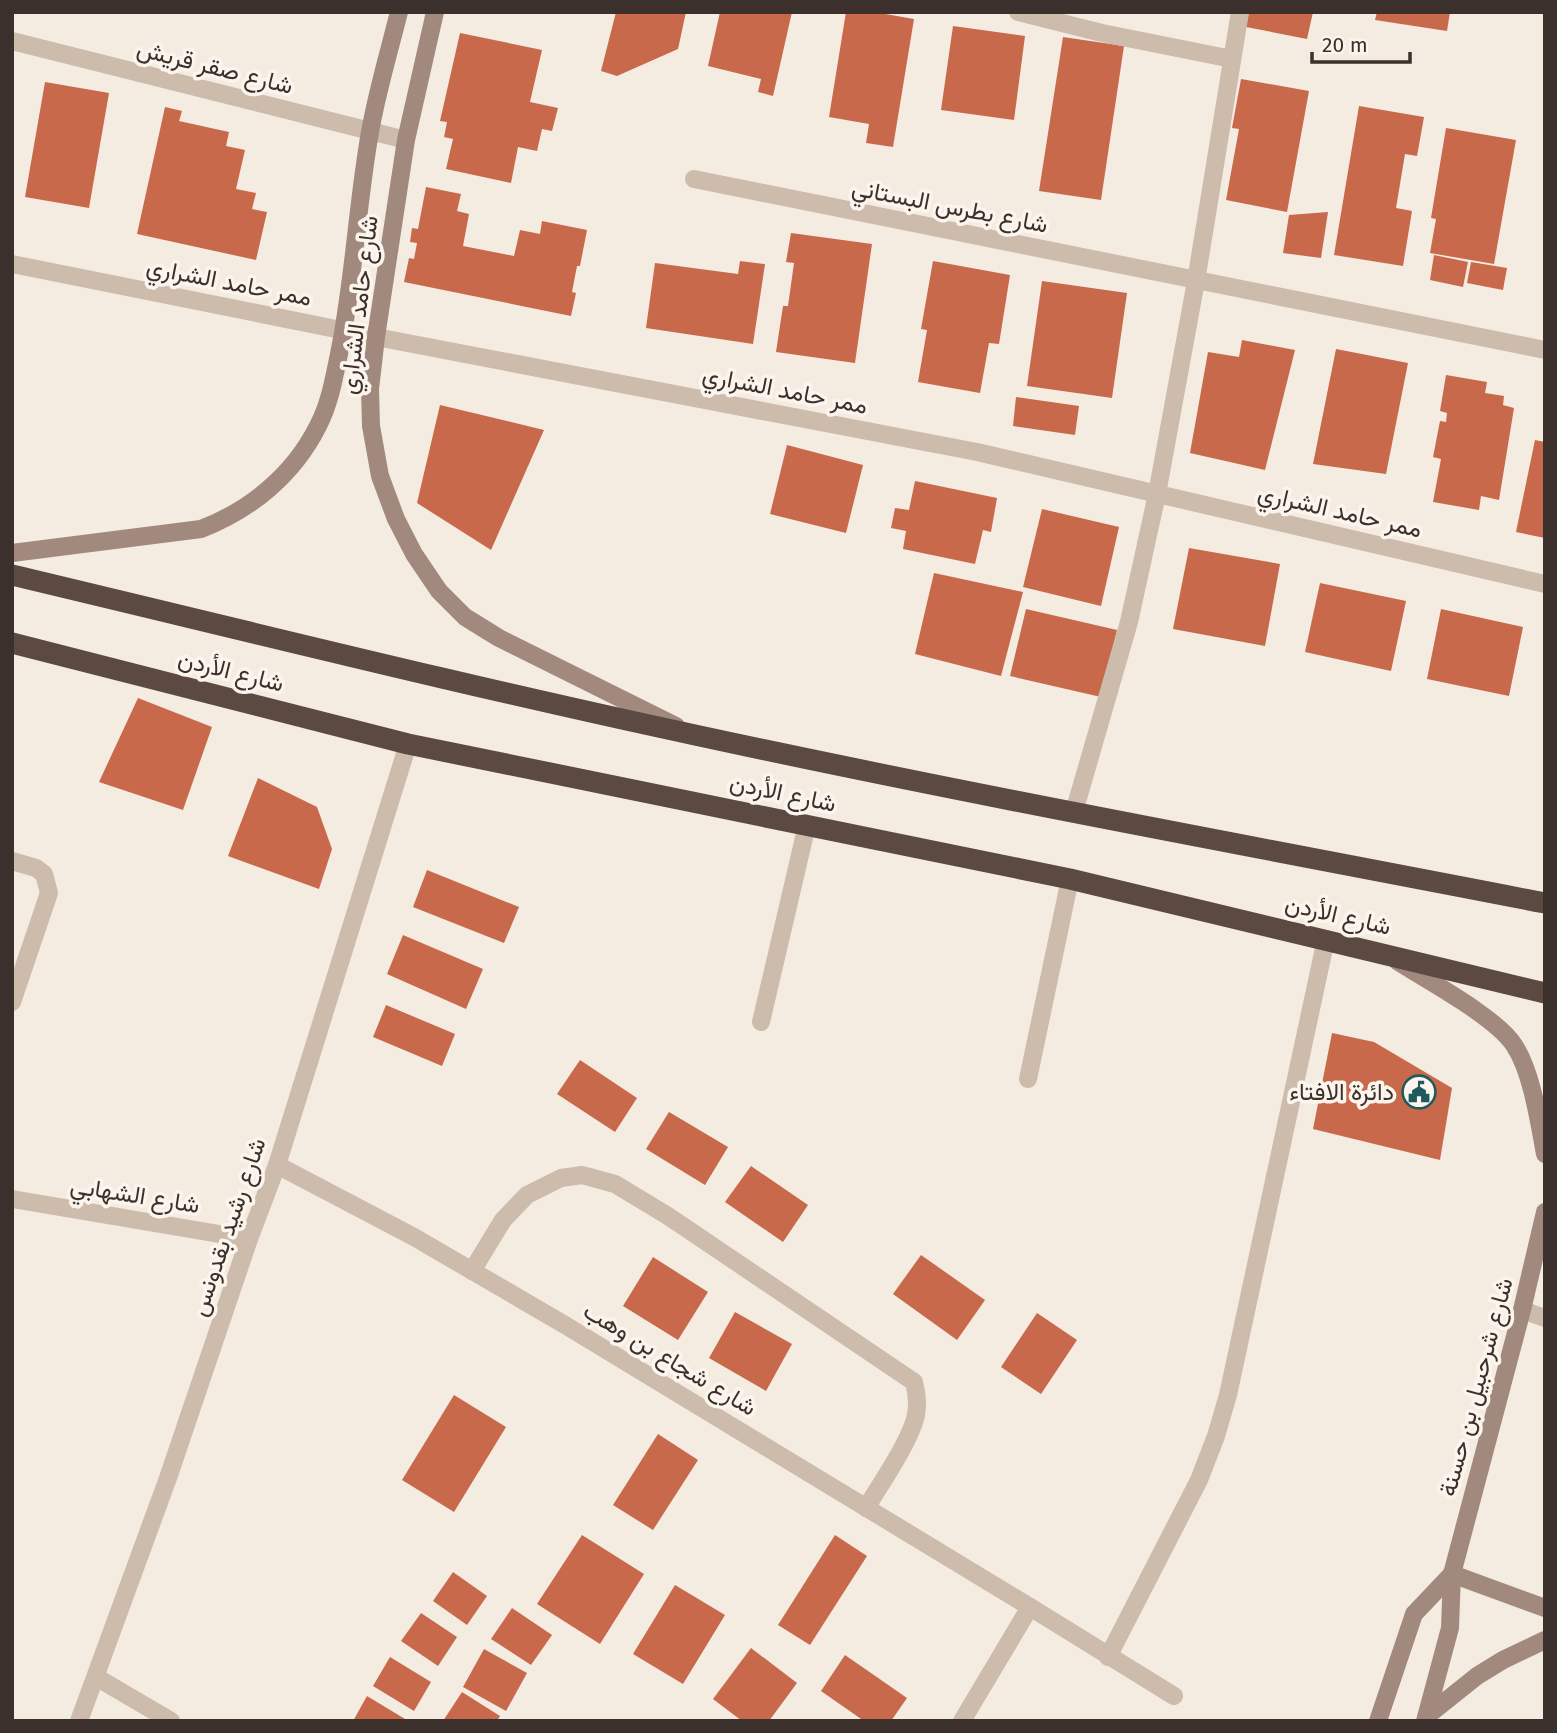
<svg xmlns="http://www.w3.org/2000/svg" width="1557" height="1733" viewBox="0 0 1557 1733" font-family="'Fira Sans',Vazirmatn,sans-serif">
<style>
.building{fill:#c8694b}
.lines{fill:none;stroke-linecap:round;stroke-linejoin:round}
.lane{stroke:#cdbbac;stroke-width:18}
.street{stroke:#cdbbac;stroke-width:18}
.secondary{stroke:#a18a7d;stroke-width:18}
.highway{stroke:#5c4a42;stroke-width:21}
.labels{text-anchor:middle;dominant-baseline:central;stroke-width:7;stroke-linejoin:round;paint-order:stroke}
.street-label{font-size:24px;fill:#3b302b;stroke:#fbf5ee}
.poi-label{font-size:24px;fill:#3b302b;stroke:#fbf5ee;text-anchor:end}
</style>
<rect width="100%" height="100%" fill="#f4ebe1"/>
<g class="building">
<path d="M616 12H686L678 49 617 76 601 71Z"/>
<path d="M720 12H792L773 96 758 92 761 79 708 66Z"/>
<path d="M846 12H874L914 19 893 147 866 143 869 124 829 117Z"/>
<path d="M1249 12H1313L1307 39 1246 27Z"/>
<path d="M1377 12H1450L1447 31 1375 20Z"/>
<path d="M953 26 1025 36 1014 120 941 110Z"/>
<path d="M460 33 542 50 530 102 558 108 552 131 542 129 537 151 518 147 511 183 446 169 453 139 444 137 447 122 440 121Z"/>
<path d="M1063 37 1124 46 1101 200 1039 191Z"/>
<path d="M1241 79 1309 91 1287 212 1226 200 1239 129 1232 128Z"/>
<path d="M45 82 109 93 89 208 25 197Z"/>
<path d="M1359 106 1424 117 1417 156 1405 154 1396 208 1412 211 1403 266 1334 255Z"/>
<path d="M165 107 182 111 179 121 229 132 226 146 245 150 236 189 256 193 252 209 267 212 256 260 137 234Z"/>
<path d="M1446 128 1516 140 1494 264 1430 253 1436 219 1431 218Z"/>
<path d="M426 187 461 194 457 211 469 214 463 246 514 256 520 230 540 234 542 221 587 230 580 266H577L572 292 576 293 571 316 404 282 409 258 414 259 417 243 410 242 412 228 418 229Z"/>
<path d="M1328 212 1321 258 1283 253 1289 215Z"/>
<path d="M791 233 872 244 855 363 776 352 783 306H788L794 263 786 262Z"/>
<path d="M1434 255 1468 262 1463 287 1430 280Z"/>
<path d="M740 261 765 264 753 344 646 328 655 263 738 274Z"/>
<path d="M933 261 1010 275 999 344 989 343 980 393 918 382 927 330 921 329Z"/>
<path d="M1471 262 1507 268 1503 290 1467 283Z"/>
<path d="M1042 281 1127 293 1112 398 1027 386Z"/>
<path d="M1242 340 1295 350 1265 470 1190 453 1208 352 1239 357Z"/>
<path d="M1336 349 1408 363 1386 474 1313 464Z"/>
<path d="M1446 375 1487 382 1485 393 1504 396 1503 405 1514 408 1499 500 1481 496 1479 510 1433 502 1441 459 1433 457 1440 421 1446 422 1447 413 1440 411Z"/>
<path d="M1016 397 1079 406 1075 435 1013 426Z"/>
<path d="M440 405 544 430 491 550 417 503Z"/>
<path d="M1535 440 1545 442V538L1516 532Z"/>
<path d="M787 445 863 465 846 533 770 514Z"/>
<path d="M915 481 997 498 991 532 983 530 975 564 903 549 906 531 891 528 895 508 909 510Z"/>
<path d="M1042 509 1119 527 1101 606 1023 587Z"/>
<path d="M1189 548 1280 564 1265 646 1173 629Z"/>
<path d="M934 573 1023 592 1001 676 915 654Z"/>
<path d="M1320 583 1406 601 1391 671 1305 652Z"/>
<path d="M1026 609 1117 630 1101 697 1010 676Z"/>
<path d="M1441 609 1523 627 1509 696 1427 679Z"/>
<path d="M138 698 212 727 183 810 99 782Z"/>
<path d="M258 778 317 807 332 849 319 889 228 856Z"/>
<path d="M427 870 519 907 504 943 413 907Z"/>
<path d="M403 935 483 969 466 1009 387 974Z"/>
<path d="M386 1005 455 1034 442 1066 373 1037Z"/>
<path d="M1332 1033 1374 1042 1452 1088 1440 1160 1313 1129Z"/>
<path d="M580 1060 637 1098 615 1132 557 1094Z"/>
<path d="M669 1112 728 1147 705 1185 646 1149Z"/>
<path d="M751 1166 808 1205 783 1242 725 1202Z"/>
<path d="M921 1255 985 1300 957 1340 893 1294Z"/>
<path d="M653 1257 708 1292 678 1340 623 1306Z"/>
<path d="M735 1312 792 1344 766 1391 709 1358Z"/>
<path d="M1037 1313 1077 1340 1041 1394 1001 1367Z"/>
<path d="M454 1395 506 1427 454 1512 402 1480Z"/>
<path d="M658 1434 698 1460 653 1530 613 1505Z"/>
<path d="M582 1535 644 1574 600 1644 537 1604Z"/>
<path d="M835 1535 867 1556 810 1645 778 1625Z"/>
<path d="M453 1572 487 1596 467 1625 433 1601Z"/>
<path d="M675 1585 725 1615 683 1684 633 1654Z"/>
<path d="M512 1608 552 1635 531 1665 491 1639Z"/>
<path d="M421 1613 457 1637 438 1666 401 1641Z"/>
<path d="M751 1648 797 1683 769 1721H742L713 1699Z"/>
<path d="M484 1649 527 1673 506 1711 463 1687Z"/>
<path d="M845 1655 907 1698 891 1721H864L821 1691Z"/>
<path d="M390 1657 431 1682 414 1711 373 1686Z"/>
<path d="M462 1692 500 1716 497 1721H443Z"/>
<path d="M367 1696 405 1719 404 1721H353Z"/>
</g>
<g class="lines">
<g class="lane">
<path d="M761 1022 807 825"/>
<path d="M1028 1079 1070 879"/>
<path d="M472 1271 503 1220 527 1195 561 1178 582 1175 615 1184 668 1216 914 1382C917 1393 918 1403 916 1415 911 1440 880 1485 866 1508"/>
</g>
<g class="street">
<path d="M1018 12 1102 33 1232 59"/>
<path d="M12 41 406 140"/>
<path d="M694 179 1545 350"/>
<path d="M12 264 376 337 977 452 1545 584"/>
<path d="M1074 812 1129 622 1157 494 1196 281 1240 12"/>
<path d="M12 861 36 868 44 874 49 893 12 1002"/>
<path d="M277 1165 414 1237 565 1325 1030 1607 1174 1696"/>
<path d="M12 1199 249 1239"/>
<path d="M1522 1310 1545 1318"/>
<path d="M1108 1657 1199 1480 1216 1436 1228 1395 1326 939"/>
<path d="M96 1677 171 1721"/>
<path d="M79 1721 168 1478 249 1239 277 1165 408 744"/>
<path d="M962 1721 1030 1607"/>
</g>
<g class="secondary">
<path d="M435 12 406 140 376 337 370 389 371 426 380 476 396 519 414 554 439 591 465 617 499 638 676 726"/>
<path d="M12 553 201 529C251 510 294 474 318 426 330 403 334 378 339 354 354 281 357 205 370 132 377 92 389 52 399 12"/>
<path d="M1397 961C1428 981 1496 1017 1514 1045 1532 1072 1539 1122 1545 1154"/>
<path d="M1452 1574 1545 1608"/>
<path d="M1427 1716 1477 1676 1503 1660 1545 1640"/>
<path d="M1378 1721 1414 1614 1452 1574"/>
<path d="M1425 1721 1450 1628 1452 1574 1522 1310 1545 1212"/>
</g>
<g class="highway">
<path d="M12 575C239 629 466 686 695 735 977 796 1261 848 1545 903"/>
<path d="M12 643 408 744 1070 879 1545 993"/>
</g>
</g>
<defs>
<symbol id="civic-ring" viewBox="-11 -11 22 22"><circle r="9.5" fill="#fbf5ee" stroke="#1f5a5e" stroke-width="1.5"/><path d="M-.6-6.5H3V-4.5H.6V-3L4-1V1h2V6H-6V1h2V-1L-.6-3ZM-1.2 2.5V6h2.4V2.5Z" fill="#1f5a5e"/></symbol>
</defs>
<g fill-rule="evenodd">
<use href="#civic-ring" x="1400" y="1073" width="38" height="38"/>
</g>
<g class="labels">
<g class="street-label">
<text transform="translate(215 67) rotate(14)">شارع صقر قريش</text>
<text transform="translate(950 206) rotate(11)">شارع بطرس البستاني</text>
<text transform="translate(229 282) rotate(11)">ممر حامد الشراري</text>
<text transform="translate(359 305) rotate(-83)">شارع حامد الشراري</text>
<text transform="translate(785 390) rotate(11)">ممر حامد الشراري</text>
<text transform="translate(1340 511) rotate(13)">ممر حامد الشراري</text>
<text transform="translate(231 671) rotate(14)">شارع الأردن</text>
<text transform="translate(783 793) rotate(12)">شارع الأردن</text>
<text transform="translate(1338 915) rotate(13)">شارع الأردن</text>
<text transform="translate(135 1195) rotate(9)">شارع الشهابي</text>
<text transform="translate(228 1227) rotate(-71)">شارع رشيد بقدونس</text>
<text transform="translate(670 1359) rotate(31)">شارع شجاع بن وهب</text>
<text transform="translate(1476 1387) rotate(-75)">شارع شرحبيل بن حسنة</text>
</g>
<g class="poi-label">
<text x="1394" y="1092">دائرة الافتاء</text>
</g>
</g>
<rect width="1557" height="1733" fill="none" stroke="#3b302b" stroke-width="28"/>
<path d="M1312 52v10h98v-10" fill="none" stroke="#3b302b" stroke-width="3.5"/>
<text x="1322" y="52" font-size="21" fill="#3b302b" stroke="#fbf5ee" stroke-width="5" paint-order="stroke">20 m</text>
</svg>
